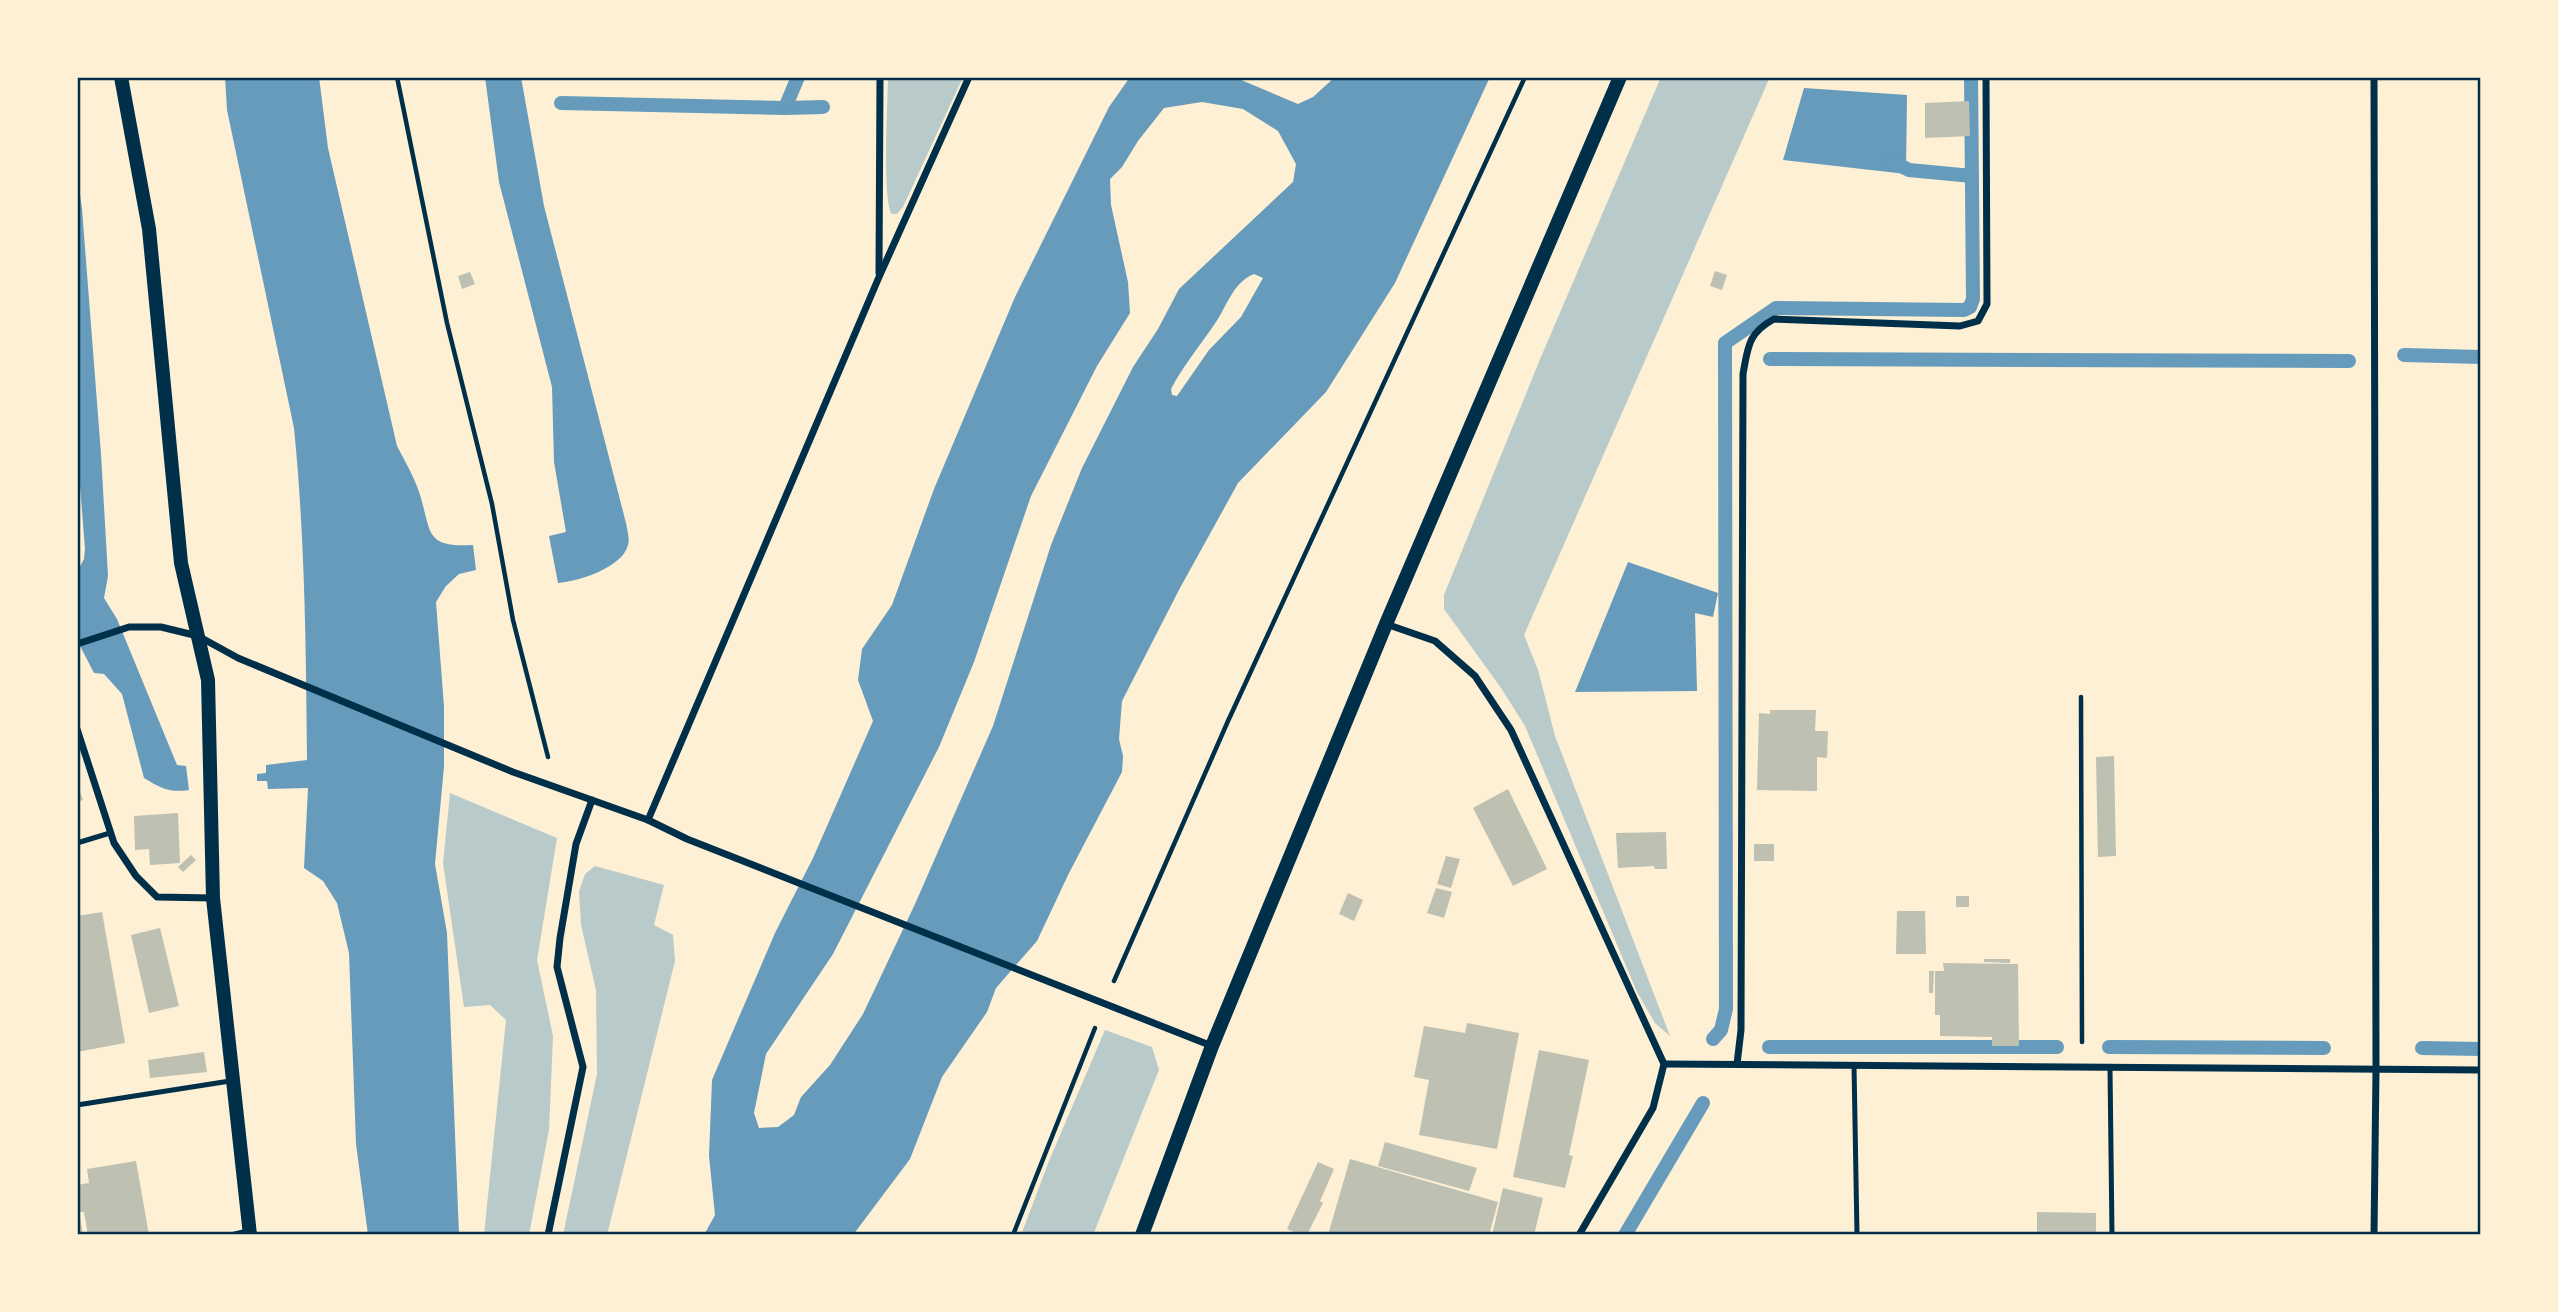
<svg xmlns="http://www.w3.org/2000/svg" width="2558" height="1312" viewBox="0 0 2558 1312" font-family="Lato,sans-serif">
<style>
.green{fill:#b9caca}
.water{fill:#669bbc;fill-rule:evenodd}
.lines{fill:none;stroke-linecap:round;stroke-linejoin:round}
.stream{stroke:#669bbc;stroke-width:14}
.building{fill:#bec0b2}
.path{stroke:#003049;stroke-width:4.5}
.service{stroke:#003049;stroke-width:5}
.minor{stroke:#003049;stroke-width:7}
.secondary{stroke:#003049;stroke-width:14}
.neatline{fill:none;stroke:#003049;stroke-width:2.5}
</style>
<rect width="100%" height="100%" fill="#fdf0d5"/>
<g class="green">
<path d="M888 77H963L903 207 897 214H892C882 202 888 99 888 77Z"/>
<path d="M1661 77H1770L1524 635 1538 670 1555 736 1670 1036 1655 1023 1637 992 1525 726 1501 688 1444 609V595L1541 357Z"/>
<path d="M450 793 557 838 537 960 553 1036 549 1130 529 1235H484L506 1020 490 1005 464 1007 443 863Z"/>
<path d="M595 866 664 885 654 925 673 935 675 961 607 1235H563L597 1074 596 990 581 925 579 891 585 874Z"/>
<path d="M1105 1030 1152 1047 1159 1070 1093 1235H1021L1049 1161Z"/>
</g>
<g class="water">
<path d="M225 77H319L328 148 397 446C405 461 414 477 419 492 432 531 423 548 473 545L476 570 459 574 446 586 436 602 444 707V766L435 864 447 933 459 1235H368L356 1144 349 953 337 903 323 881 304 868 308 788 268 789 267 781H257V774L266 773V765L307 760C306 649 305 538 294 428L227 110Z"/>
<path d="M485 77H521L544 206 626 523C627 529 630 539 628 545 622 568 579 581 558 583L549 536 566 532 554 462 552 387 499 182Z"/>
<path d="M1130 77H1234L1298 104 1313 97 1335 77H1490L1395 283 1326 392 1238 483 1180 588 1122 701 1119 739 1123 756 1122 772 1069 873 1037 941 996 988 987 1012 942 1077 910 1159 853 1235H704L715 1215 709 1156 712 1080 775 933 813 858 873 721 858 680 862 649 892 605 934 489 1015 297 1109 107ZM1202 102 1243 109 1278 131 1296 164 1293 182 1179 289 1158 329 1133 367 1082 468 1051 545 993 726 915 904 863 1014 830 1065 801 1097 794 1115 778 1127 759 1128 754 1113 766 1054 833 954 939 747 974 662 1031 496 1097 366 1130 313 1128 282 1111 205 1110 179 1122 167 1138 141 1164 108ZM1254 274 1263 278 1241 317 1209 350 1177 396 1172 395 1171 389C1183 366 1199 347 1214 325 1227 307 1232 283 1254 274Z"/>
<path d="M1804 88 1907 95 1906 174 1783 160Z"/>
<path d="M77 173 82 209 101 454 108 576 104 598 117 619 177 765 186 766 189 790C170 793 160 788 144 778L122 694 104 674 94 673 77 640V572L84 559 85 549 77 447Z"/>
<path d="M1628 562 1718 593 1713 617 1695 613 1697 691 1575 692Z"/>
</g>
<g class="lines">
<g class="stream">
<path d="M561 103 785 108 823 107"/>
<path d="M785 108 798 77"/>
<path d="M1889 160 1909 170 1972 176"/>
<path d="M2404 355 2481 357"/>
<path d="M1770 359 2349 361"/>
<path d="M1713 1039 1721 1030 1726 1009 1725 343 1776 308 1964 310 1970 307 1973 299 1971 77"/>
<path d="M1769 1047H2057"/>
<path d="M2109 1047 2324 1048"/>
<path d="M2422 1048 2481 1049"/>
<path d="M1625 1235 1703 1103"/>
</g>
</g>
<g class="building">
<path d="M1969 101 1970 136 1925 138V103Z"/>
<path d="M1715 271 1727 275 1722 290 1710 286Z"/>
<path d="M470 272 475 284 462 289 458 276Z"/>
<path d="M1770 710H1816L1815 731H1828L1827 758 1817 757V791L1757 790 1759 713 1770 714Z"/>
<path d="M2114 756 2116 856 2098 857 2096 757Z"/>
<path d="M77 784 83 800 77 802Z"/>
<path d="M1508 789 1547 869 1513 886 1473 808Z"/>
<path d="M178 813 180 863 150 865 149 849 135 850 134 816Z"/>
<path d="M1666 832 1667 869H1655L1654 866 1618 868 1616 833Z"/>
<rect x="1754" y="844" width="20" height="17"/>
<path d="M191 855 196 860 183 872 178 867Z"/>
<path d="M1446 856 1460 859 1451 888 1437 884Z"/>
<path d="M1436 888 1452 892 1444 918 1427 913Z"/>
<path d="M1348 893 1363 900 1354 921 1339 914Z"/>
<rect x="1956" y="896" width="13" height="11"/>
<path d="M1897 911H1925L1926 954H1896Z"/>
<path d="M102 912 125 1043 77 1052V916Z"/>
<path d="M160 928 179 1006 149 1013 131 935Z"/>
<path d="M1984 959H2010V963L1984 962Z"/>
<path d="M1943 963 2018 964 2019 1046H1992V1037L1940 1036V1015H1935V971H1944Z"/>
<path d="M1929 971H1934L1933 993H1929Z"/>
<path d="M1467 1023 1519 1033 1497 1149 1419 1135 1429 1080 1414 1077 1424 1026 1465 1033Z"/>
<path d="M1539 1050 1589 1060 1569 1155 1573 1156 1565 1188 1513 1177Z"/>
<path d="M204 1052 207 1072 150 1078 148 1060Z"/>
<path d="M1385 1142 1477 1168 1469 1191 1378 1166Z"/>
<path d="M1350 1159 1498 1202 1489 1235H1328Z"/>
<path d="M136 1161 149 1235H88L84 1212H79L83 1235H77V1185L89 1183 87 1169Z"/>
<path d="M1318 1162 1334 1169 1320 1201 1323 1203 1307 1235H1301L1287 1229Z"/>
<path d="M1503 1188 1543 1198 1534 1235H1492Z"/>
<path d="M2037 1212 2096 1213V1235H2037Z"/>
</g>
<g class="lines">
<g class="path">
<path d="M397 77 447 323 492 504 513 620 548 757"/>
<path d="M2081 697 2082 1042"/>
<path d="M1114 981 1228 721 1525 77"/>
<path d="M1013 1235 1095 1028"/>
</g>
<g class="service">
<path d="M77 843 110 833"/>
<path d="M1854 1065 1857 1235"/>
<path d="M2110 1068 2112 1235"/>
<path d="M77 1105 230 1081"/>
<path d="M231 1235 247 1231"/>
</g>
<g class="minor">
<path d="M879 273 880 77"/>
<path d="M1386 624 1435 641 1475 676 1511 730 1664 1064 1653 1108 1579 1235"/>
<path d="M77 644 129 627H161L198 636 238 658 513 772 648 820 687 839 1212 1046"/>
<path d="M77 729 114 843 136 876 157 897 213 898"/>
<path d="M648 820 879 277 969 77"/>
<path d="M1664 1064 2481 1070"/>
<path d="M1737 1064 1741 1030 1743 374C1748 347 1748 333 1774 319L1960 326 1978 321 1987 304 1986 77"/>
<path d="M548 1235 583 1067 557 967 560 938 576 844 592 800"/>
<path d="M2374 1235 2376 1070 2374 77"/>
</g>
<g class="secondary">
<path d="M121 77 149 229 181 563 208 680 213 898 250 1235"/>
<path d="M1142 1235 1212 1046 1386 624 1620 77"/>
</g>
</g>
<rect width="2558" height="1312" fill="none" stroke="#fdf0d5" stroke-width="158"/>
<rect x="79" y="79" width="2400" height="1154" class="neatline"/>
</svg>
